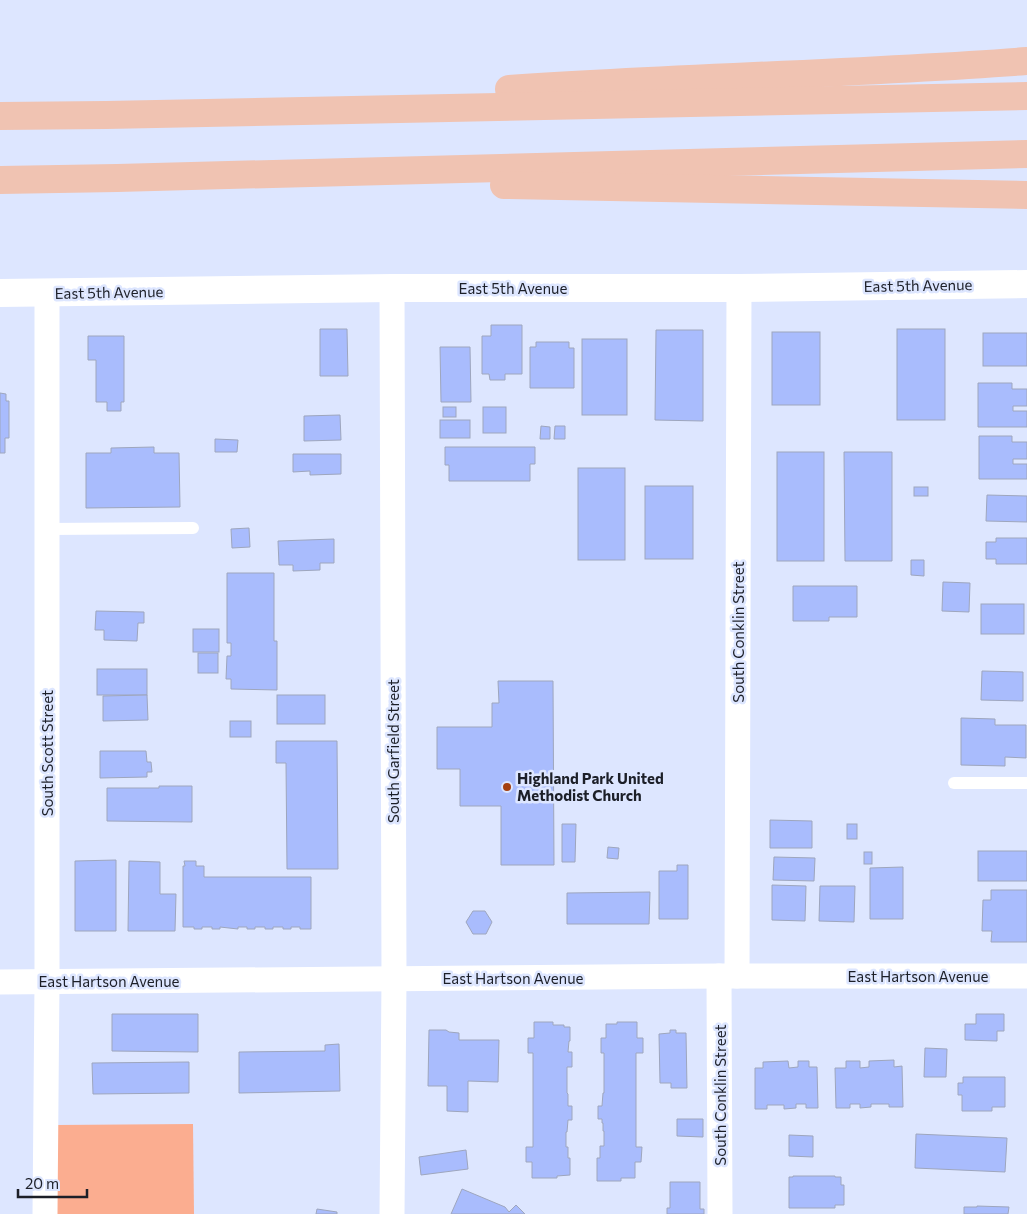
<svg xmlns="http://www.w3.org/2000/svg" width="1027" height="1214" viewBox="0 0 1027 1214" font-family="Commissioner,sans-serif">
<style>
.green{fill:#fbad90}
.building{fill:#a9bcfd;stroke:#9ea6bd}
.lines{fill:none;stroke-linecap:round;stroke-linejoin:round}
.service{stroke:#fff;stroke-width:12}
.minor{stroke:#fff;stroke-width:25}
.tertiary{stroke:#fff;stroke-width:28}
.motorway{stroke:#f0c3b2;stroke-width:28}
.poi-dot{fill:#a43f10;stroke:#dde6ff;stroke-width:2}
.labels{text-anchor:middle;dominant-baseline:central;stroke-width:5;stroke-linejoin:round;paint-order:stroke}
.street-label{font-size:15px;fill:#1c1f28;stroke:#dde6ff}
.poi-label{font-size:15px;font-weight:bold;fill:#1c1f28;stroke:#dde6ff;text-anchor:start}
</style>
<rect width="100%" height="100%" fill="#dde6ff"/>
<path class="green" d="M193 1124 194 1214H56V1125Z"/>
<g class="building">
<path d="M491 325H522V374H505V380H490L489 374H482V336H491Z"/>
<path d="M320 329H347L348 376H320Z"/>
<rect x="897" y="329" width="48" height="91"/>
<path d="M656 330H703V421L655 420Z"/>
<rect x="772" y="332" width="48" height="73"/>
<rect x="983" y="333" width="44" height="33"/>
<path d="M88 336H124V402H121V411H107V402H96V360H88Z"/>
<rect x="582" y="339" width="45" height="76"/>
<path d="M536 342H569V348H574V388H530V347H536Z"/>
<path d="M440 347H470L471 402H441Z"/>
<path d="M978 383H1012V389H1027V406H1013V411H1027V427H978Z"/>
<path d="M0 393 6 394V401H9V438H5V453H0Z"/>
<rect x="443" y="407" width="13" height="10"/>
<rect x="483" y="407" width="23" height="26"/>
<path d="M340 415 341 440 304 441V416Z"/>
<rect x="440" y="420" width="30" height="18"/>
<path d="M541 426 550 427V439H540Z"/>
<path d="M555 426H565V439H554Z"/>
<path d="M979 436H1012V442H1027V459H1013V464H1027V479H979Z"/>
<path d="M215 439 238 440 237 452H215Z"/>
<path d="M154 447V453H179L180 507 86 508V453H111V448Z"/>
<path d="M445 447H535V464H530V481H449V465H445Z"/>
<rect x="777" y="452" width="47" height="109"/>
<path d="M844 452H892V561H845Z"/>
<path d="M293 454H341V474L310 475V471L293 472Z"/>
<rect x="578" y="468" width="47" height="92"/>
<rect x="645" y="486" width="48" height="73"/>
<rect x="914" y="487" width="14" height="9"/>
<path d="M987 495 1027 496V522L986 521Z"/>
<path d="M249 528 250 547 232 548 231 529Z"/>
<path d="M996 538H1027V564H996V559H986V542H996Z"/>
<path d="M334 539V563H320V570L293 571V565H279L278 541Z"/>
<path d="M911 560H924V576L911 575Z"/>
<path d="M227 573H274V641H277V690L231 689V679H226L227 656H231V643H227Z"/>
<path d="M943 582 970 583 969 612 942 611Z"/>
<path d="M793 586H857V617H829V621H793Z"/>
<rect x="981" y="604" width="43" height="30"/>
<path d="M96 611 144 612V623H138L137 641 104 640V630H95Z"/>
<rect x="193" y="629" width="26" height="23"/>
<rect x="198" y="653" width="20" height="20"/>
<rect x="97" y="669" width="50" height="26"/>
<path d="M982 671 1023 672V701L981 700Z"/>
<path d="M498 681H553L554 865H501V806H460V769H437V727H492V703H499Z"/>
<path d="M147 695 148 720 103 721V696Z"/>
<rect x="277" y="695" width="48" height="29"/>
<path d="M961 718 995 719V725H1026V758L1005 757V766L961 765Z"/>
<rect x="230" y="721" width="21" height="16"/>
<path d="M276 741H337L338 869H287L286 763H276Z"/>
<path d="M100 751H146L147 762H151L152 772H147V777L100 778Z"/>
<path d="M159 786H192V822L107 821V788H159Z"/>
<path d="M770 820 812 821V848H770Z"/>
<path d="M562 824H576L575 862H562Z"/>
<rect x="847" y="824" width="10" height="15"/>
<path d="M608 847 619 848 618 859 607 858Z"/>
<rect x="978" y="851" width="49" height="30"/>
<rect x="864" y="852" width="8" height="12"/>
<path d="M774 857 815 858 814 881 773 880Z"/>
<path d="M116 860V931H75V861Z"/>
<path d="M129 861 160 862V894H176L175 931H128Z"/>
<path d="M184 861H196V866H204V877H311V929H300V927H291V929H283V927H273V929H265V927H255V929H247V927H238V929L220 927V929H212V927H202V929H194V927H183V866H185Z"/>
<path d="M677 865H688V919H659V871H677Z"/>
<path d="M903 867V919H870V868Z"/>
<path d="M772 885 806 886 805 921 772 920Z"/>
<path d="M820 886H855L854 922 819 921Z"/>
<path d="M991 890H1027V942H991L992 931H982L983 900H991Z"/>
<path d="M650 892 649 924H567V893Z"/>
<path d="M473 911H485L492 922 486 934H473L466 922Z"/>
<path d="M112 1014H198V1052L112 1051Z"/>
<path d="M976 1014H1004V1031H997V1041L965 1040V1024H976Z"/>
<path d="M534 1022H553V1025H564V1027H570V1041H569L568 1052H572V1067H567V1093L568 1094V1106H572V1120H568L567 1132H566V1147H568V1158H570V1175L557 1176V1178H532V1162H526V1147H533V1053H528V1038H534Z"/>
<path d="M617 1022H637V1038H643V1053H636V1147H642L641 1162H635V1178H621V1181H597V1158H600V1146H604V1131H603V1123H602V1119H598V1106H602L603 1093H604V1053H601V1038H606V1024H617Z"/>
<path d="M429 1030H446L449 1032 459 1033V1040H499L498 1082 468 1081V1112L447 1111V1086H428Z"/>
<path d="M670 1030H676V1033H686L687 1088H671V1083H660L659 1034 670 1033Z"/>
<path d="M339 1044 340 1091 239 1093V1052L325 1051V1045Z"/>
<path d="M925 1048 947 1049 946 1077H924Z"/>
<path d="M894 1060V1067L902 1066 903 1107H889V1104H871V1107L860 1108V1104H850V1108H836L835 1068H846V1061H860V1068L869 1067V1061Z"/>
<path d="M788 1061 789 1068 798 1067V1061H809V1067H817L818 1108H806V1104H796V1108L784 1109V1105H767V1109H755V1068H763V1062Z"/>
<path d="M189 1062V1093L93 1094 92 1063Z"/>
<path d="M963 1077H1005V1107H992V1111H962V1095H958V1083H963Z"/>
<path d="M677 1119H703V1137L677 1136Z"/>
<path d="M916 1134 1007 1138 1005 1172 915 1168Z"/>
<path d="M789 1135 813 1136V1157L789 1156Z"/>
<path d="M466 1150 468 1169 421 1175 419 1157Z"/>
<path d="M793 1176H835V1177H841V1185H844V1205H835V1208H789V1177H793Z"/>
<path d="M670 1182H700V1209H704V1214H667V1208H670Z"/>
<path d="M462 1189 505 1207 509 1212 516 1205 525 1214H451Z"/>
<path d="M977 1206 1009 1207 1008 1214H964V1207H977Z"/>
<path d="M317 1209 337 1212V1214H316Z"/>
</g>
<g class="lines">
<g class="service">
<path d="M47 529 193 528"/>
<path d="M954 783H1027"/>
</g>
<g class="minor">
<path d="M719 976 720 1214"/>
<path d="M737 976 739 288"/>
<path d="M0 982 719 976H1027"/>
<path d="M45 1214 47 982V292"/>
<path d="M392 1214 394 979 392 288"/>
</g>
<path class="tertiary" d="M0 293 392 288H739L1027 284"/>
<g class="motorway">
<path d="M509 89C682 77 855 74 1027 61"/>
<path d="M0 116 106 115 1027 96"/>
<path d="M0 180 117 178 1027 154"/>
<path d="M504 185 1027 195"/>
</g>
</g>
<circle class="poi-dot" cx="507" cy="787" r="5"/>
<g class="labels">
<g class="street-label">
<text transform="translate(918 285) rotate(-1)">East 5th Avenue</text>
<text x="513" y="288">East 5th Avenue</text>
<text transform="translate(109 292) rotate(-1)">East 5th Avenue</text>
<text transform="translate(738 632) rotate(-90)">South Conklin Street</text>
<text transform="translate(393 751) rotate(-90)">South Garfield Street</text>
<text transform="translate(47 753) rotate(-90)">South Scott Street</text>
<text x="918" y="976">East Hartson Avenue</text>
<text x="513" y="978">East Hartson Avenue</text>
<text x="109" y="981">East Hartson Avenue</text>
<text transform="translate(720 1095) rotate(-90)">South Conklin Street</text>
</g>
<g class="poi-label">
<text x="517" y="778">Highland Park United<tspan x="517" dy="17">Methodist Church</tspan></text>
</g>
</g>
<path d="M18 1189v8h69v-8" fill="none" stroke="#1c1f28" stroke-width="2.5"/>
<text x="25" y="1189" font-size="15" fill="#1c1f28" stroke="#dde6ff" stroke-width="4" paint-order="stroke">20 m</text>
</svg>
